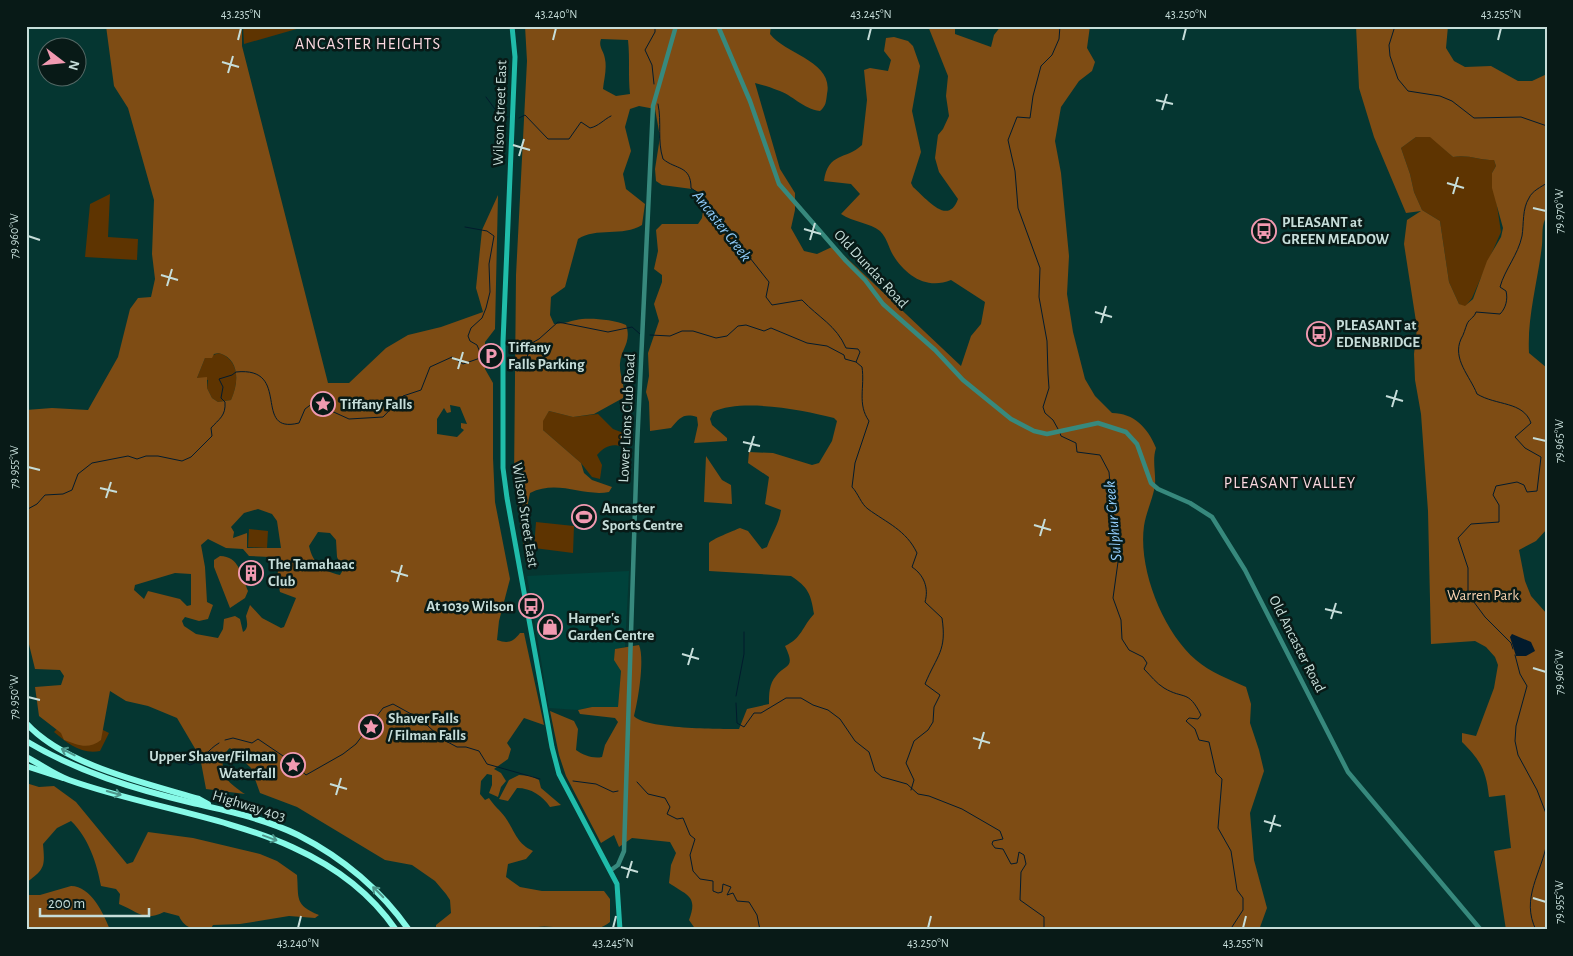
<svg xmlns="http://www.w3.org/2000/svg" width="1573" height="956" viewBox="0 0 1573 956" font-family="'Alegreya Sans',sans-serif">
<style>
.built{fill:#00423b}
.green{fill:#5e3401}
.forest{fill:#7e4c14;fill-rule:evenodd}
.water{fill:#021b2d}
.lines{fill:none;stroke-linecap:round;stroke-linejoin:round}
.stream{stroke:#021b2d;stroke-width:1}
.tertiary{stroke:#37897d;stroke-width:4.5}
.secondary{stroke:#20bcaa;stroke-width:5}
.motorway{stroke:#87fae8;stroke-width:6}
.oneway{stroke:#4e958a}
.ticks{fill:none;stroke:#c6ddd9;stroke-width:2}
.labels{text-anchor:middle;dominant-baseline:central;stroke-width:5;stroke-linejoin:round;paint-order:stroke}
.street-label{font-size:15px;fill:#c6ddd9;stroke:#081a17}
.poi-label{font-size:15px;font-weight:bold;fill:#c6ddd9;stroke:#081a17;text-anchor:start}
.park-label{font-size:15px;fill:#f6d1b0;stroke:#081a17}
.neighbourhood-label{font-size:16px;letter-spacing:1px;fill:#fbd8e0;stroke:#081a17}
.water-label{font-size:16px;font-style:italic;fill:#92cdfc;stroke:#081a17}
.neatline{fill:none;stroke:#c6ddd9;stroke-width:2}
.ticks-label{font-size:12px;text-anchor:middle;fill:#c6ddd9}
</style>
<rect width="100%" height="100%" fill="#053631"/>
<path class="built" d="M629 571 625 647 615 649 621 671 618 707H592L578 710 549 708 527 576Z"/>
<g class="green">
<path d="M243 26H299L300 28 244 44Z"/>
<path d="M1430 136 1453 157C1467 154 1479 160 1494 160L1496 166 1492 173 1501 232 1472 298 1465 307 1459 304 1449 282 1440 221 1422 210 1414 192 1410 174 1401 148 1416 137Z"/>
<path d="M110 194 108 237 138 239 137 260 85 257 90 204Z"/>
<path d="M219 353C240 360 239 383 231 400L218 402 212 398 207 388 208 380 197 378 205 358Z"/>
<path d="M549 411 573 417 598 414 613 429 626 434 623 447C612 443 605 446 597 455L602 465 600 479 592 477 581 463 543 430V420Z"/>
<path d="M536 522 574 526 573 553 534 548Z"/>
<path d="M249 529 268 531 267 548 248 547Z"/>
<path d="M97 727 109 733 100 751C82 755 67 743 54 732L58 728Z"/>
</g>
<g class="forest">
<path d="M106 26H242V46L328 383H349L386 348 408 335 441 327 483 312 476 288 482 230 498 195 495 329 485 342V369L493 383V458L495 502 510 579 499 621 497 640C508 644 513 642 520 633H524L544 725 524 718 507 743 511 749 508 759 494 769 501 773 506 781 501 787 498 797 489 793 492 785V775L487 774 481 781 480 794 485 800 489 798C494 806 500 810 505 817 515 831 516 843 533 851L526 859 508 864 506 877 520 887 542 891H604L610 899V922C585 942 549 918 529 930H436V925L451 913 450 900 446 894 435 881 412 865 385 860 297 807 260 793 251 768 230 748C226 751 226 753 224 758 218 776 232 785 245 794L206 789 200 757 177 718 148 706 126 701 110 691 101 740C88 750 78 745 64 740L61 733 39 716 35 687 61 685 64 676 60 670 35 669 26 632V410L52 408 88 410 118 357 130 309 138 298 151 297 155 279 152 254 154 200 128 108 114 86ZM219 353C240 359 239 383 231 400L218 402 212 398 207 388V377L197 378 205 358H212L214 354ZM450 405 460 407 467 424 461 423V428L464 430 457 437 437 434V419L444 408 447 413 451 412ZM258 509 272 514 277 521 281 548H247V533L233 538 234 532 231 527 244 513ZM318 532 330 533 336 540 337 557 343 570 340 575C322 571 313 563 309 546ZM208 539 226 548 243 549 249 556 270 557 279 564 277 578 280 592 296 598 284 627 281 628 262 618 250 605 246 616C247 622 249 628 243 632L240 619 235 616 224 619 223 629 218 638 196 634 184 626 182 621 185 617 199 621 208 619 213 605 207 602 205 567 201 545ZM175 573 191 574V605L187 606 180 599 148 591 144 599 134 590 135 585Z"/>
<path d="M525 26H771L770 34C786 55 834 61 827 94 826 102 826 106 820 111 803 109 793 95 777 90 771 87 762 85 755 83L780 169 795 193V210L791 228 804 251 817 254 834 246 961 366 971 336 981 324 985 302 951 280C927 290 906 276 893 255 888 246 887 238 880 231 870 223 853 222 841 214L860 194 851 184 824 181C828 152 846 160 862 145L867 100 864 70 870 68 888 71 891 60 884 51 886 38 894 37 908 41 913 46 920 66 912 111 921 152 911 183 913 187C926 198 948 227 958 199L939 172 935 158 938 135 943 129 949 116 946 96 948 76 928 26H955V34L991 47 994 35 1001 26H1090L1087 48 1095 62 1092 71 1079 81 1061 107 1055 141 1061 173 1069 256 1067 294 1073 332 1085 379 1095 396 1112 413C1134 413 1148 428 1156 448 1152 460 1156 473 1155 485 1153 499 1146 512 1144 526 1138 569 1163 632 1196 660 1210 672 1228 679 1246 687L1251 704 1250 723 1259 750 1264 771 1250 813 1254 860 1267 908 1259 930H696L689 920C698 896 688 896 669 883L671 865 676 853 670 842 632 838 619 847 614 835 601 843 566 776 559 755 550 711 574 721 578 729 576 750C583 755 593 759 602 757L605 745 618 722 615 718 580 714 578 710 592 707H618L621 671 614 660 615 649 639 645C645 659 638 701 634 716 644 729 721 729 739 729L747 709 769 704C769 694 769 684 776 676 786 663 796 669 785 646 802 638 802 627 814 614 811 594 808 587 791 576L709 571V543C712 539 733 531 740 528L748 531 762 549 767 547C772 533 779 524 781 510L765 504 769 477 748 463 749 452 773 453 812 465 819 463 832 441 837 421 834 418C803 410 742 398 713 412L710 419 712 425 727 438V441L694 443 698 425 697 417C683 413 680 418 671 428L650 431 649 402 646 392 649 376 648 353 659 321 654 304 662 282V275L654 269 658 251 656 230 662 224H698L702 218 705 195 692 189 662 185 656 181 655 169 660 137 655 109 639 106 630 109 625 127 631 151 623 174 626 189 645 204 642 225C623 237 596 227 578 239L565 287 551 297 550 315 554 324C565 324 572 320 582 319 595 318 615 320 626 325 632 342 621 349 620 363 619 375 626 385 623 398L594 414 573 417 549 411 543 421V430L581 463 584 473 592 480 612 487 609 492C583 497 558 479 530 493L526 513 529 550 526 563 514 479 516 275 527 61ZM601 39 628 40C630 59 628 76 630 94L616 96 603 89C604 79 607 69 605 59 604 51 598 47 601 39Z"/>
<path d="M1356 26H1448L1446 48 1454 61 1465 67 1491 66 1518 81H1532L1547 74V216C1541 224 1543 235 1542 245 1538 281 1527 316 1529 353L1547 368V529L1536 541 1519 550 1525 581 1531 596 1547 614V930H1506L1494 851 1511 848 1505 795 1489 797C1486 770 1481 761 1462 742V733L1476 736 1494 688 1498 665 1495 657 1486 647 1475 641 1431 644 1428 511 1421 414 1415 380 1414 354 1417 328 1404 244 1407 220 1421 211 1406 213 1374 137 1359 88ZM1416 137H1430L1453 157C1467 154 1479 160 1494 160L1496 166 1492 173V188L1503 228 1501 237 1487 261 1473 299 1465 306 1459 304 1449 282 1440 221 1422 210 1414 192 1410 174 1401 148Z"/>
<path d="M706 456 722 480 731 485 732 504 704 502Z"/>
<path d="M220 556C239 556 242 576 248 591L245 598 230 608 214 567V560Z"/>
<path d="M519 775 531 776 539 780 541 788 561 805 550 807C543 796 531 788 517 788L508 801 499 799 509 780Z"/>
<path d="M26 783 39 787 54 786 76 802 127 864 133 862 148 832 193 838 260 854 277 861 297 875C299 898 294 905 319 915L315 918 289 916 240 924 213 925 210 930C197 930 185 930 179 916L164 912C143 922 139 912 119 904L120 894 116 889 101 886C97 863 88 837 71 821L57 828 43 844C45 867 45 869 26 883Z"/>
<path d="M71 886C91 886 104 914 110 930H26V895H40Z"/>
</g>
<path class="water" d="M1512 634 1531 642 1535 651 1526 656H1516L1510 637Z"/>
<g class="lines">
<g class="stream">
<path d="M1395 26 1389 45 1390 56 1398 79 1408 91 1440 96 1452 101 1474 118 1521 117 1547 126"/>
<path d="M654 84 652 65 645 50 655 32V26"/>
<path d="M486 97 500 116 508 117"/>
<path d="M658 104C662 123 657 140 663 159 676 170 691 165 691 188L701 195 734 246 750 258 769 282 766 297 772 305 802 300C819 318 836 325 846 348L858 349 860 352 856 362 862 367C865 387 857 404 869 421L855 463 852 487C858 493 861 504 868 509 887 523 906 530 917 553L912 567C924 575 929 588 925 602L942 618C947 651 937 655 925 684L940 695 934 707 933 722 928 730 914 741 906 763 914 780 911 790"/>
<path d="M519 118 525 115 548 139H569L581 122 590 128C599 126 603 120 611 116"/>
<path d="M465 227 487 231 494 236 489 264 490 292 486 308 482 318 471 328 468 336 470 341 477 345 482 357"/>
<path d="M650 335 670 336 682 331H693L716 338 727 336 738 326 746 325 764 331 771 328 807 343 827 346 844 355 845 359 856 362"/>
<path d="M515 360 527 358 530 344 539 339 558 322 608 332 632 327 640 334"/>
<path d="M1058 429 1053 420 1045 413 1043 407 1049 388 1048 374 1047 341 1039 297 1040 268 1018 208 1015 171 1008 140 1017 117 1030 118 1033 96 1041 66 1052 55 1059 39 1060 26"/>
<path d="M1060 433 1061 436 1076 443 1077 452 1100 455 1109 472 1111 495V526L1118 562 1113 598 1121 620 1122 639 1129 650 1143 657 1147 663 1144 669C1151 676 1156 683 1164 688 1184 700 1188 689 1201 715L1198 719 1189 718 1186 721 1195 729 1199 740 1209 742 1216 773 1222 779 1218 828 1231 851 1237 890 1243 898V910L1230 930"/>
<path d="M26 510 37 504 45 495 63 494 72 490 78 474 92 463 128 456 137 459 146 456H158L182 461 191 457 212 436 211 428C219 419 226 416 225 402L221 398 223 387 219 379 232 375 236 372C293 366 251 435 299 423L305 409 317 400 327 409 349 419 383 417 403 396 421 390 430 367 452 357 463 364 486 356"/>
<path d="M1513 649 1511 643 1485 617 1468 594V568L1458 538 1471 524 1499 522V505L1493 495 1496 486 1517 482 1524 485 1527 492 1537 491 1541 457 1525 448 1515 437 1531 423C1523 401 1497 406 1477 394 1470 376 1452 359 1461 339 1464 334 1465 329 1467 324 1469 319 1474 318 1476 312L1500 314C1506 308 1508 299 1506 291L1500 287C1505 269 1518 255 1522 236 1524 224 1522 209 1529 198 1532 191 1541 187 1547 183"/>
<path d="M1515 655 1520 674 1527 686 1516 726 1515 741 1518 755 1537 790 1547 816"/>
<path d="M736 696 744 654V632"/>
<path d="M736 703 737 723 744 727 754 713H761L786 698H801L813 705 828 710 840 719 855 741 869 752 875 771 882 777 907 784 918 794 929 796 962 809 1000 831 1003 839 993 841 992 844 995 848 1003 849 1011 864 1017 863 1019 852 1024 855 1026 864 1021 872 1020 900 1044 917V927L1041 930"/>
<path d="M225 740 233 738 252 743 258 739 292 762 306 775 343 754 356 744 383 708 393 704 413 715 417 723 427 725 442 739 457 747H466L479 751 487 764 540 779"/>
<path d="M167 754 190 765C203 761 207 750 219 743"/>
<path d="M573 781 596 784 613 792 618 791"/>
<path d="M637 782 648 794 665 798 670 807 667 814 677 819 683 818 690 835 695 839 690 855 693 871 700 879 713 881V891L718 893 722 892 723 884 731 887 727 895 733 893 737 901 749 902 757 915 760 930"/>
<path d="M1536 930C1520 898 1542 873 1547 842"/>
</g>
<g class="tertiary">
<path d="M718 26 750 101 779 184 846 261 865 280 883 304 935 350 963 380 1011 419 1034 431 1047 434 1098 423 1126 432 1137 444 1151 483 1158 489 1190 503 1212 517 1245 570 1348 772 1481 930"/>
<path d="M611 870 618 865 624 851 637 447 653 106 676 26"/>
</g>
<path class="secondary" d="M512 26 515 57 503 342V468L507 498 552 747 559 774 617 884 620 930"/>
<g class="motorway">
<path d="M26 723C64 765 145 783 199 799L208 804"/>
<path d="M26 741C78 772 134 789 193 803 228 811 265 819 298 835 343 858 380 889 409 930"/>
<path d="M26 757C40 764 55 775 69 780 181 820 323 823 396 930"/>
<path d="M26 766 63 778"/>
</g>
</g>
<defs><path id="oneway-shaft" d="M-6 0H5M1.5-3L5.5 0L1.5 3" fill="none" stroke-width="1.6" stroke-linecap="round" stroke-linejoin="round" transform="scale(1.25)"/></defs>
<g class="oneway">
<use href="#oneway-shaft" transform="translate(68 752) rotate(-153)"/>
<use href="#oneway-shaft" transform="translate(114 793) rotate(16)"/>
<use href="#oneway-shaft" transform="translate(270 838) rotate(20)"/>
<use href="#oneway-shaft" transform="translate(378 892) rotate(-135)"/>
</g>
<path class="ticks" d="M238 40 241 28M553 40 556 28M868 40 871 28M1183 40 1186 28M1498 40 1501 28M222 62 239 67M228 73 233 56M1156 100 1173 104M1162 110 1167 94M513 145 530 150M519 156 524 139M1447 183 1464 188M1453 194 1458 177M1533 208 1546 211M804 229 821 234M28 236 40 240M810 240 815 223M161 275 178 280M167 286 172 269M1095 312 1112 317M1101 323 1106 306M452 358 469 363M458 369 463 352M1386 396 1403 401M1392 407 1397 390M1533 438 1546 441M743 442 760 446M749 452 754 436M28 467 40 470M100 488 117 492M106 498 111 482M1034 525 1051 530M1040 536 1045 519M391 571 408 576M397 582 402 565M1325 609 1342 613M1331 619 1336 603M682 654 699 659M688 665 693 648M1533 668 1546 672M28 697 40 700M973 738 990 743M979 749 984 732M330 784 347 789M336 795 341 778M1264 821 1281 826M1270 832 1275 815M621 867 638 872M627 878 632 861M1533 898 1546 902M298 928 301 916M613 928 616 916M928 928 931 916M1243 928 1246 916"/>
<defs>
<symbol id="bus-ring" viewBox="-11 -11 22 22"><circle r="9.5" fill="#081a17" stroke="#f19ab1" stroke-width="1.5"/><path d="M-5-6H5V4H4V6H2V4H-2V6H-4V4H-5ZM-3.5-4V0h7V-4ZM-3.5 1.2v1.5H-2V1.2ZM2 1.2v1.5H3.5V1.2Z" fill="#f19ab1"/></symbol>
<symbol id="parking-ring" viewBox="-11 -11 22 22"><circle r="9.5" fill="#081a17" stroke="#f19ab1" stroke-width="1.5"/><path d="M-3.5-5.5H1a3.5 3.5 0 0 1 0 7H-1V5.5H-3.5ZM-1-3.4V-.6H.8a1.4 1.4 0 0 0 0-2.8Z" fill="#f19ab1"/></symbol>
<symbol id="sight-ring" viewBox="-11 -11 22 22"><circle r="9.5" fill="#081a17" stroke="#f19ab1" stroke-width="1.5"/><path d="M0-6L1.8-2.2L6-1.7L2.9 1.2L3.7 5.4L0 3.3L-3.7 5.4L-2.9 1.2L-6-1.7L-1.8-2.2Z" fill="#f19ab1"/></symbol>
<symbol id="stadium-ring" viewBox="-11 -11 22 22"><circle r="9.5" fill="#081a17" stroke="#f19ab1" stroke-width="1.5"/><path d="M0-5a6.5 5 0 1 0 0 10a6.5 5 0 1 0 0-10ZM-3.5-1.8h7v3.6h-7Z" fill="#f19ab1"/></symbol>
<symbol id="building-ring" viewBox="-11 -11 22 22"><circle r="9.5" fill="#081a17" stroke="#f19ab1" stroke-width="1.5"/><path d="M-4-6H4V6H1V3H-1V6H-4ZM-2.5-4.3h1.7v1.8h-1.7ZM.8-4.3h1.7v1.8H.8ZM-2.5-1h1.7V.8h-1.7ZM.8-1h1.7V.8H.8Z" fill="#f19ab1"/></symbol>
<symbol id="shop-ring" viewBox="-11 -11 22 22"><circle r="9.5" fill="#081a17" stroke="#f19ab1" stroke-width="1.5"/><path d="M-5-2.5h2.3a2.7 3.5 0 0 1 5.4 0H5L5.5 6h-11ZM-1.5-2.5h3a1.5 2.3 0 0 0-3 0Z" fill="#f19ab1"/></symbol>
</defs>
<g fill-rule="evenodd">
<use href="#bus-ring" x="1250" y="217" width="28" height="28"/>
<use href="#bus-ring" x="1305" y="320" width="28" height="28"/>
<use href="#parking-ring" x="477" y="342" width="28" height="28"/>
<use href="#sight-ring" x="309" y="390" width="28" height="28"/>
<use href="#stadium-ring" x="570" y="503" width="28" height="28"/>
<use href="#building-ring" x="237" y="559" width="28" height="28"/>
<use href="#bus-ring" x="517" y="592" width="28" height="28"/>
<use href="#shop-ring" x="536" y="613" width="28" height="28"/>
<use href="#sight-ring" x="357" y="713" width="28" height="28"/>
<use href="#sight-ring" x="279" y="751" width="28" height="28"/>
</g>
<g class="labels">
<g class="street-label">
<text transform="translate(500 113) rotate(-88)">Wilson Street East</text>
<text transform="translate(871 269) rotate(47)">Old Dundas Road</text>
<text transform="translate(627 418) rotate(-87)">Lower Lions Club Road</text>
<text transform="translate(525 515) rotate(81)">Wilson Street East</text>
<text transform="translate(1297 644) rotate(63)">Old Ancaster Road</text>
<text transform="translate(249 806) rotate(17)">Highway 403</text>
</g>
<g class="poi-label">
<text x="1282" y="222">PLEASANT at<tspan x="1282" dy="17">GREEN MEADOW</tspan></text>
<text x="1336" y="325">PLEASANT at<tspan x="1336" dy="17">EDENBRIDGE</tspan></text>
<text x="508" y="347">Tiffany<tspan x="508" dy="17">Falls Parking</tspan></text>
<text x="340" y="404">Tiffany Falls</text>
<text x="602" y="508">Ancaster<tspan x="602" dy="17">Sports Centre</tspan></text>
<text x="268" y="564">The Tamahaac<tspan x="268" dy="17">Club</tspan></text>
<text x="514" y="606" text-anchor="end">At 1039 Wilson</text>
<text x="568" y="618">Harper's<tspan x="568" dy="17">Garden Centre</tspan></text>
<text x="388" y="718">Shaver Falls<tspan x="388" dy="17">/ Filman Falls</tspan></text>
<text x="276" y="756" text-anchor="end">Upper Shaver/Filman<tspan x="276" dy="17">Waterfall</tspan></text>
</g>
<g class="park-label">
<text x="1483" y="595">Warren Park</text>
</g>
<g class="neighbourhood-label">
<text x="368" y="44">ANCASTER HEIGHTS</text>
<text x="1290" y="483">PLEASANT VALLEY</text>
</g>
<g class="water-label">
<text transform="translate(722 226) rotate(52)">Ancaster Creek</text>
<text transform="translate(1113 521) rotate(-95)">Sulphur Creek</text>
</g>
</g>
<rect width="1573" height="956" fill="none" stroke="#081a17" stroke-width="55"/>
<g transform="translate(62 62) rotate(106)"><circle r="24" fill="#081a17" stroke="#546865"/>
<path d="M0-4L9 19L0 12L-9 19Z" fill="#f19ab1"/>
<text y="-8" font-size="14" font-weight="bold" text-anchor="middle" fill="#c6ddd9">N</text>
</g>
<path d="M40 908v8h109v-8" fill="none" stroke="#c6ddd9" stroke-width="2.5"/>
<text x="48" y="908" font-size="15" fill="#c6ddd9" stroke="#081a17" stroke-width="4" paint-order="stroke">200 m</text>
<rect x="28" y="28" width="1518" height="900" class="neatline"/>
<g class="ticks-label">
<text x="241" y="18">43.235°N</text>
<text x="556" y="18">43.240°N</text>
<text x="871" y="18">43.245°N</text>
<text x="1186" y="18">43.250°N</text>
<text x="1501" y="18">43.255°N</text>
<text transform="translate(1559 211) rotate(-90)" y="4">79.970°W</text>
<text transform="translate(14 236) rotate(-90)" y="4">79.960°W</text>
<text transform="translate(1559 441) rotate(-90)" y="4">79.965°W</text>
<text transform="translate(14 467) rotate(-90)" y="4">79.955°W</text>
<text transform="translate(1559 672) rotate(-90)" y="4">79.960°W</text>
<text transform="translate(14 697) rotate(-90)" y="4">79.950°W</text>
<text transform="translate(1559 902) rotate(-90)" y="4">79.955°W</text>
<text x="298" y="947">43.240°N</text>
<text x="613" y="947">43.245°N</text>
<text x="928" y="947">43.250°N</text>
<text x="1243" y="947">43.255°N</text>
</g>
</svg>
